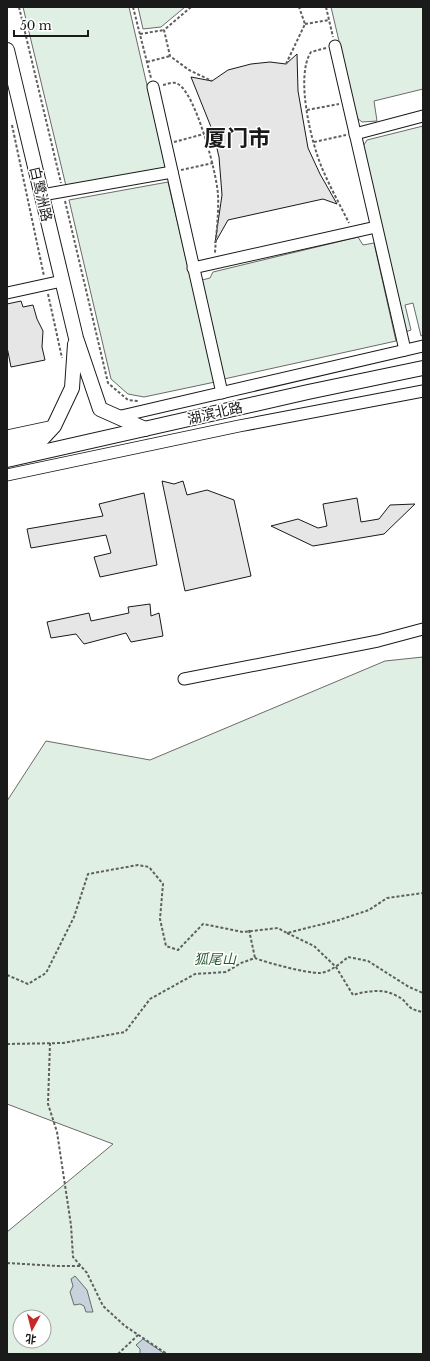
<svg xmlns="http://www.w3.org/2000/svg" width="430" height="1361" viewBox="0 0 430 1361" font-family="'Libre Baskerville','Noto Sans SC',serif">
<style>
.green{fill:#e0efe3;stroke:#6a6a6a;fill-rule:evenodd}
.water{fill:#c6d2dc;stroke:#6a6a6a}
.building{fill:#e6e6e6;stroke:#1a1a1a}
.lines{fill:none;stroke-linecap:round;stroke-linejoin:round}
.minor-casing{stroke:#1a1a1a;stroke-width:13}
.major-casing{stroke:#1a1a1a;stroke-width:16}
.path{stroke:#5f5f5f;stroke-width:2;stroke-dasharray:3 2;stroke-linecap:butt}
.minor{stroke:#fff;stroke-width:11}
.major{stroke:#fff;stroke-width:14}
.labels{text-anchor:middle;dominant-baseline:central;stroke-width:3;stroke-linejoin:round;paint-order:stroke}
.street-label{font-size:14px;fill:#1a1a1a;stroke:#fff}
.park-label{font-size:14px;font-style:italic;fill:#2b5a34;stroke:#fff}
.town-label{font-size:22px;font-weight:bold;fill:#1a1a1a;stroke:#fff}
</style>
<rect width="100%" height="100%" fill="#fff"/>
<g class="green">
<path d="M23 7H129L166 168 66 186Z"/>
<path d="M138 7H185L161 27 143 29Z"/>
<path d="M331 7H423V89L374 101 377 121 362 122 357 118Z"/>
<path d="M423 126V335L421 336 413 303 405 305 411 330 405 332 362 148 367 140Z"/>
<path d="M168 182 215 382 144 397 128 394 111 379 69 200Z"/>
<path d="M358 237 363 245 374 243 396 341 224 379 202 280 210 278 213 272Z"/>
<path d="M423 657V1354H7V1232L113 1144 7 1104V801L46 741 150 760 385 661ZM20 1317H44V1341H20Z"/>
</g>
<g class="water">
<path d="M75 1276 87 1290 93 1312H86L84 1306 80 1304 74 1305 70 1292 73 1286 71 1279Z"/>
<path d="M143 1339 165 1354H140V1349L136 1345Z"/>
</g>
<g class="building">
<path d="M297 54 298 91 308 148 320 174 337 204 323 199 228 220 215 243 222 195 219 157 213 132 191 77 212 81 228 70 251 64 270 62 286 64Z"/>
<path d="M21 301 23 307 33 305 37 319 43 331 42 347 45 360 11 367 7 347V304Z"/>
<path d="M162 481 174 484 183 481 187 495 207 490 234 500 251 576 185 591Z"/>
<path d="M144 493 157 565 100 577 94 557 111 553 106 535 31 548 27 529 103 516 99 504Z"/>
<path d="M357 498 361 522 379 519 390 505 415 504 384 534 313 546 271 526 298 519 318 528 327 526 323 504Z"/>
<path d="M150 604 151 616 159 613 163 636 131 642 126 633 84 644 76 634 51 638 47 622 89 613 91 621 129 613 128 607Z"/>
</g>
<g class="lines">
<defs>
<g id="minor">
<path d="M335 46 405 350"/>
<path d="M153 87 222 393"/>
<path d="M355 134 423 116"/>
<path d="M42 195 172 172"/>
<path d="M193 268 376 227"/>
<path d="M7 293 62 281"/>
<path d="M117 417 423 346"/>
<path d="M7 436 54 426"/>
<path d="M7 475 239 426 423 391"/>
<path d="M184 679 378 641 423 629"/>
</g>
<g id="major">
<path d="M7 50 76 338 100 409 145 429"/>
<path d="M7 448 41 440 54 426 72 388 75 344"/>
<path d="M7 460 308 392 423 368"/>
</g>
</defs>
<use href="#minor" class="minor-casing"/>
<use href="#major" class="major-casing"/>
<g class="path">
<path d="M19 7 61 183"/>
<path d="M133 7 151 78"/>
<path d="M191 7 164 30 170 56 189 70 212 81"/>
<path d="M326 7 333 37"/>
<path d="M305 24 329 20"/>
<path d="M140 34 164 30"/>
<path d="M326 48 311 52C295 76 311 142 322 168 330 187 340 205 349 223"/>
<path d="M147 62 170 56"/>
<path d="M286 64 305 24 299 7"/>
<path d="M163 85C168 84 174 81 178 84 196 94 217 174 218 195 219 214 216 234 215 253"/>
<path d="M307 110 339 104"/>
<path d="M12 125 44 276"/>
<path d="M174 142 204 134"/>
<path d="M314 142 346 135"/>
<path d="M181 170 213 163"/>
<path d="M65 201 108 383 128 400 138 401"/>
<path d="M48 294 62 358"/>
<path d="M249 930 255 958"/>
<path d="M287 933 314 946 336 967 353 995C367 991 383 988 397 996 410 1002 404 1009 423 1012"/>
<path d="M7 975 28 984 46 973 74 917 88 874 138 865 149 867 163 884 160 919 166 946 178 950 203 924 243 932 278 928 287 933 339 920 369 910 387 898 423 893"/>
<path d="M50 1043 48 1104 57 1132 71 1225 73 1257 87 1273 103 1306 125 1326 167 1354"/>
<path d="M7 1044 63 1043 125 1032 150 999 195 974 226 972 241 963 255 958C267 963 306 973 319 973 329 973 341 963 348 957L368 961 409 987 423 993"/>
<path d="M7 1263 58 1266H81"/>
<path d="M118 1354 138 1335"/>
</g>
<use href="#minor" class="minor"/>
<use href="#major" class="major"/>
</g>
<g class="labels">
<g class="street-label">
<text transform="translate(41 194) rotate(77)">白鹭洲路</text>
<text transform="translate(215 413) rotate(-13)">湖滨北路</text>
</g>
<g class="park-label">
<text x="215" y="959">狐尾山</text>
</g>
<g class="town-label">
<text x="237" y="138">厦门市</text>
</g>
</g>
<rect width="430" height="1361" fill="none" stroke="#1a1a1a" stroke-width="16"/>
<g transform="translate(32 1329) rotate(187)"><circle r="19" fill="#ffffff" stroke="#a3a3a3"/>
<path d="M0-3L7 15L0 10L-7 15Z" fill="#c62828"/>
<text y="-6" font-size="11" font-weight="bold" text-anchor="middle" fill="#1a1a1a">北</text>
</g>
<path d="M14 30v6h74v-6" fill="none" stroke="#1a1a1a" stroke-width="2"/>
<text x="20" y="30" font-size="12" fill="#1a1a1a" stroke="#ffffff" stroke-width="3" paint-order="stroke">50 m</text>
</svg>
